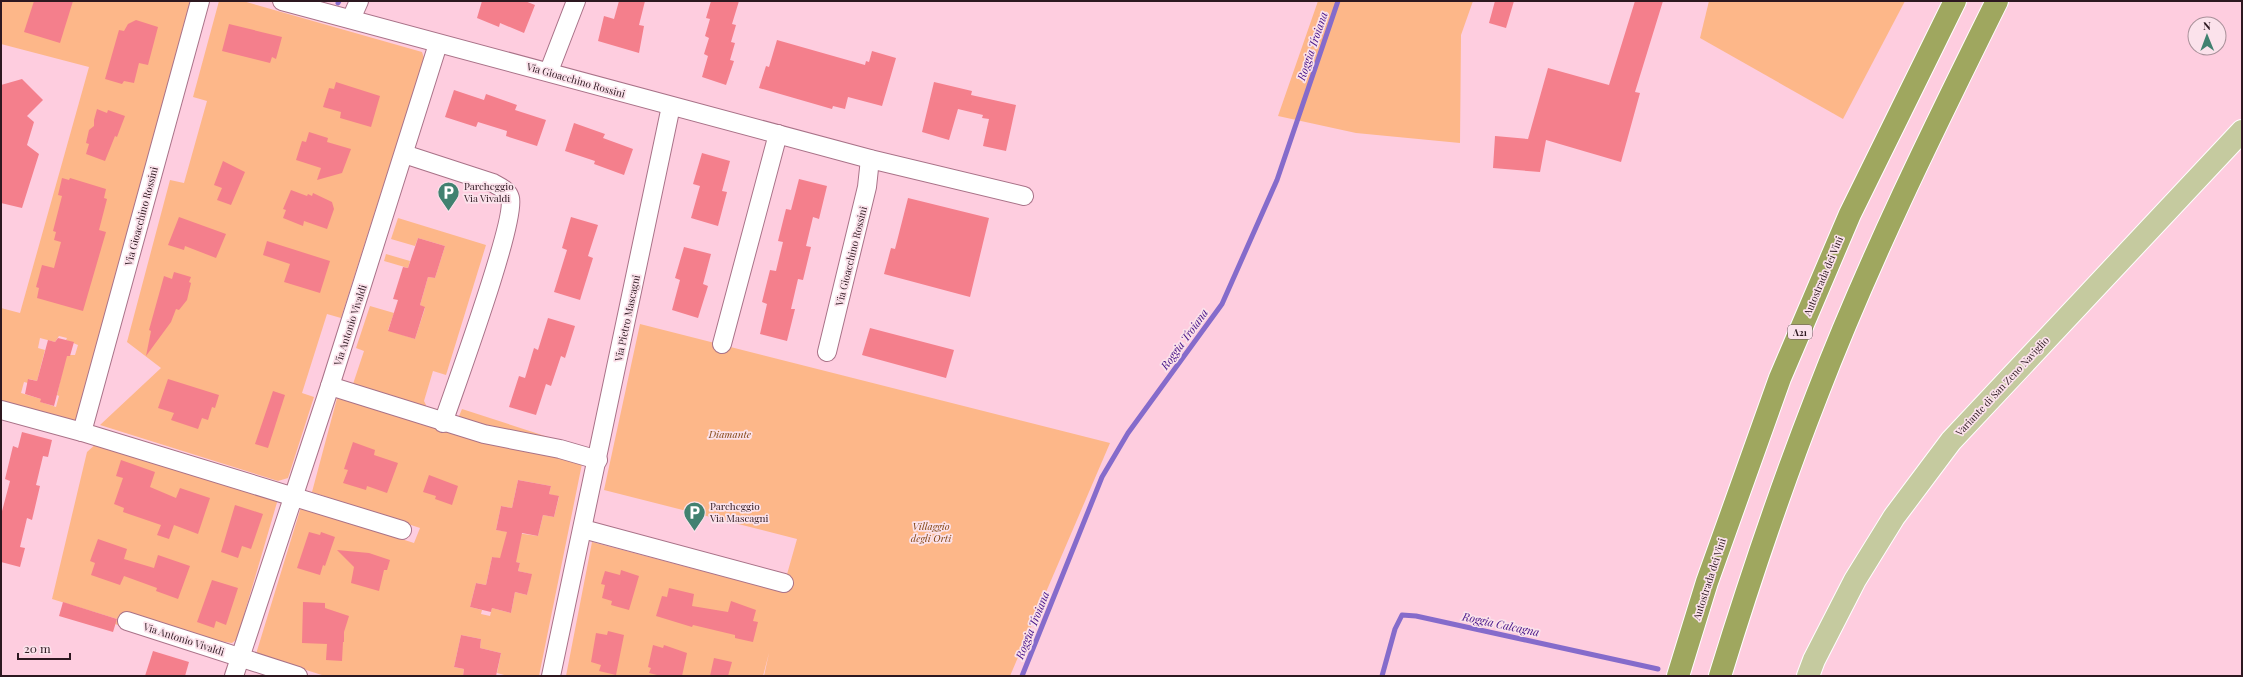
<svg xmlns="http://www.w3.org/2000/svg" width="2243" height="677" viewBox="0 0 2243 677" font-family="'Playfair Display',serif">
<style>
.green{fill:#fdb789;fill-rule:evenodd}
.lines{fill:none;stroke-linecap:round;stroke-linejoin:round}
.stream{stroke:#856bcb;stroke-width:5}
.building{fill:#f47f8c}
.street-casing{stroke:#a97288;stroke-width:20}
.primary-casing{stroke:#fff;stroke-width:24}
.highway-casing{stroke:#fff;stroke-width:24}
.street{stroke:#fff;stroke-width:18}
.primary{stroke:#c5ca9f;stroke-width:22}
.highway{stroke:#9fa75f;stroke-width:22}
.labels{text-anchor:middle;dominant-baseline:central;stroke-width:3.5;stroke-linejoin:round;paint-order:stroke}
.shield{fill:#fbe2eb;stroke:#6b555d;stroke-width:1}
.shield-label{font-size:9px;font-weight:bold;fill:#2d1820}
.street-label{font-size:10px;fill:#2d1820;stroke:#fbe2eb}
.poi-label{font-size:10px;fill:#2d1820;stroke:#fbe2eb;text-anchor:start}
.park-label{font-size:10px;font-style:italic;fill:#834513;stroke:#fbe2eb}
.water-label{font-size:11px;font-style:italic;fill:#441187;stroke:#fbe2eb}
</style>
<rect width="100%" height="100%" fill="#fecddf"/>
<g class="green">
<path d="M1 1H190L77 424 1 404V308L20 313 89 67 1 44ZM59 336 67 338 66 340 78 345 75 355H66L57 395 59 396 56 407 41 402V399L21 393 24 382 28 383 29 379 37 381 45 350 38 348 40 338 55 342Z"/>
<path d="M219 1H243L422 52 424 58 341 318 327 314 302 393 314 397 288 478 278 481 100 425 161 368 127 342 170 180 184 183 207 101 193 97Z"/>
<path d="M1318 1H1473L1461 35 1460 143 1356 133 1278 116Z"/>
<path d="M1709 1H1905L1843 119 1700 38Z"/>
<path d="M398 218 486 245 446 375 433 371 424 401 426 405 424 413 352 387 364 351 356 348 370 306 394 313 388 330 415 339 425 308 420 305 428 277 435 278 445 246 418 238 415 246 391 239Z"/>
<path d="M386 254 410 261 408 268 384 261Z"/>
<path d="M640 324 1110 443 1010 676H764L769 653 763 676H566L592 542 782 592 797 539 604 490Z"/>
<path d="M339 391 454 428 462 409 585 449 539 676H508L497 673 501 653 480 648 481 639 461 635 454 667 464 669 463 676H325L256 654 301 507 414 543 420 528 312 492ZM518 480 551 486 549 494 559 497 554 517 543 515 538 536 496 530 501 506 512 508ZM492 557 520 563 518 571 531 574 527 595 515 592 511 613 492 608 490 616 481 614 482 610 470 607 476 583 486 585Z"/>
<path d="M98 442 278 499 237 639 232 643 121 626 115 624 117 619 52 599 87 452Z"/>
</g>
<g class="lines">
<g class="stream">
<path d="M338 3 339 1"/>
<path d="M1022 676 1102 477 1128 433 1222 304 1277 180 1338 1"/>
<path d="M1382 676 1395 629 1402 615 1416 616 1658 669"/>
</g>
</g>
<g class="building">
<path d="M34 1H73L60 43 24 32Z"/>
<path d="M482 1H525L535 5 524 33 500 23 499 27 477 18Z"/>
<path d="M619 1H645L639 25 644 26 639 53 598 41 604 16 614 19Z"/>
<path d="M711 1H739L732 24 736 25 731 42 735 43 730 60 734 61 726 85 702 77 708 56 704 54 709 38 705 36 710 19 706 18Z"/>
<path d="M1495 1H1514L1506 28 1489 23Z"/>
<path d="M1635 1H1663L1635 92 1640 93 1621 162 1546 140 1540 172 1493 168 1495 136 1528 139 1548 68 1609 85Z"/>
<path d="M136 20 158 27 148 65 139 63 134 83 124 81 122 84 105 79 119 30 124 31 128 24Z"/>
<path d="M229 24 282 37 276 59 272 57 270 63 222 51Z"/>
<path d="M777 40 865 65 866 61 869 62 872 51 896 58 882 106 848 97 845 109 833 106 832 109 759 88 766 66 769 67Z"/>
<path d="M22 79 43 100 27 116 34 122 27 145 39 154 22 208 1 203V85Z"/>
<path d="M336 82 380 96 371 127 340 118 341 112 323 107 329 88 334 89Z"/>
<path d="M934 82 972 91 971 95 1016 105 1006 151 983 146 989 119 982 118 983 115 958 109 949 140 922 132Z"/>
<path d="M454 90 484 100 486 94 517 105 515 110 546 120 537 146 506 136 507 131 478 122 476 127 445 117Z"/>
<path d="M97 109 107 113 108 110 125 116 117 137 115 136 105 161 86 154 89 144 86 143 89 130 94 126V120Z"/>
<path d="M574 123 605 134 603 138 633 149 624 175 594 164 595 161 565 151Z"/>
<path d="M309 132 328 138 327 142 351 149 342 173 317 180 321 168 296 160 302 141 306 142Z"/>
<path d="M702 153 730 161 722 191 727 192 718 226 691 218 700 186 693 184Z"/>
<path d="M223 161 245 172 231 205 217 200 222 188 214 185Z"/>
<path d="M62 178 69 180 70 178 106 189 104 198 107 199 99 230 106 232 83 311 37 298 39 288 36 287 42 265 54 268 61 242 54 240 56 232 53 231 62 196 58 195Z"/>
<path d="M799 179 827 186 819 219 813 217 806 246 811 247 803 280 798 279 791 309H795L787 341 760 334 767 304 762 302 770 270 776 271 783 242 778 241 786 209 791 210Z"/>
<path d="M291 190 307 196 308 194 312 196 313 193 332 202 334 209 327 229 304 221 303 226 283 218 286 210 283 209Z"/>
<path d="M908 198 989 218 970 297 884 274 891 248 895 249Z"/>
<path d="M179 217 226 234 216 258 185 246 184 250 168 245Z"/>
<path d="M571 217 598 225 588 256 593 258 580 300 554 292 567 250 562 248Z"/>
<path d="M418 238 445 246 435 278 428 277 420 305 425 307 415 339 388 331 398 300 393 299 403 267 408 268Z"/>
<path d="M267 241 330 261 320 293 284 282 290 264 263 255Z"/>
<path d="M684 247 711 254 703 284 708 286 698 318 672 310 680 280 675 278Z"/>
<path d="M174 272 191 277 189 282 191 283 187 300 179 310 176 309 171 322 146 356 151 331 149 330 164 276 172 279Z"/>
<path d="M548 318 575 326 565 358 561 356 551 386 546 384 536 415 509 407 519 376 525 378 534 348 538 350Z"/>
<path d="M870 328 954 350 946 378 862 355Z"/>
<path d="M58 338 74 342 70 356H67L54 406 40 402 41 399 25 394 28 379 37 381 48 340 55 342Z"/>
<path d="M168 379 219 395 215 408 212 407 208 420 202 418 198 429 171 420 174 413 158 408Z"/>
<path d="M273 391 285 395 268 448 255 444Z"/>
<path d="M22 432 52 440 48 457 43 456 36 485 40 486 32 520 27 518 20 547 25 548 20 567 1 562V515L10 481 5 479 13 446 18 448Z"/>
<path d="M353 442 375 450 374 455 398 463 387 493 367 486 366 490 343 483 348 470 344 469Z"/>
<path d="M121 460 155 472 150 487 176 498 180 488 210 498 198 534 174 525 169 539 157 535 161 525 123 512 124 508 114 504 123 478 116 476Z"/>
<path d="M429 475 458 486 452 505 435 499 436 496 423 492Z"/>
<path d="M518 480 551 486 549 494 559 496 554 517 543 515 538 536 522 533 516 562 520 563 518 571 532 574 527 595 515 592 511 613 492 608 491 612 470 607 476 583 486 585 492 557 500 558 507 532 496 530 501 506 512 508Z"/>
<path d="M235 505 263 514 251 549 242 546 238 558 221 552Z"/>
<path d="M309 532 320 535 321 532 335 537 325 566 323 565 320 575 297 568Z"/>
<path d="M98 539 127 549 124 559 154 568 158 555 190 566 178 599 156 591 157 588 124 576 120 585 91 575 95 563 90 561Z"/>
<path d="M337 550 369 553 390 560 387 570H384L379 591 351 583 354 567Z"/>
<path d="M621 570 639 576 629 610 611 605 612 601 602 598 605 585 601 584 605 571 620 575Z"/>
<path d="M212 580 238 588 226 625 216 621 214 628 197 622Z"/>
<path d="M669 588 694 594 692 606 728 612 731 601 756 610 753 621 758 622 753 642 735 638V635L693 625 692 627 656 616 662 596 667 597Z"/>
<path d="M63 602 117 619 113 632 59 616Z"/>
<path d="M303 602 325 603V608L349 616 344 632V642H343L342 661 326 660 327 644 302 643Z"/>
<path d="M608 631 624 635 616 675 599 671 601 665 591 662 596 633 607 635Z"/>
<path d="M461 635 481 639 480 648 501 653 496 676H463L464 669 454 667Z"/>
<path d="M653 645 663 648 664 645 687 653 682 676H661L649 673 651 668 648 667Z"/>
<path d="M153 651 189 662 185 676H145Z"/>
<path d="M714 658 732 662 728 676H710Z"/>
</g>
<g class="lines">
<defs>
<g id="street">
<path d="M282 1 870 159 1024 196"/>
<path d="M351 19 359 1"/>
<path d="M549 71 576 1"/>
<path d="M404 154 493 183C500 187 508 190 510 198 517 220 454 390 443 423"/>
<path d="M722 344 778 134"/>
<path d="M827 352 867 187 870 159"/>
<path d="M330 386 484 434 560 449 598 460"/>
<path d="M1 410 82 432 402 530"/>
<path d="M82 432 200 1"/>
<path d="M583 529 784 583"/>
<path d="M127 621 298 676"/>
<path d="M234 676 330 386 438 44"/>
<path d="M551 676 671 106"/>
</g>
<path id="primary" d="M1808 676 1814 660 1855 580 1894 517 1951 441 2242 131"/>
<g id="highway">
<path d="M1678 676 1707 582 1780 378 1850 214 1955 1"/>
<path d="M1720 676C1749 582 1781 487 1817 395 1869 260 1933 130 1997 1"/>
</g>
</defs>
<use href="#street" class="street-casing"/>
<use href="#primary" class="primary-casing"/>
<use href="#highway" class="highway-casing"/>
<use href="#street" class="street"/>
<use href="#primary" class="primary"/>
<use href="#highway" class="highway"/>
</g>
<defs>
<symbol id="parking-pin" viewBox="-11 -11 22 30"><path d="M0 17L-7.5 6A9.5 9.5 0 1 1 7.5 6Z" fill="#418170" stroke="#fbe2eb"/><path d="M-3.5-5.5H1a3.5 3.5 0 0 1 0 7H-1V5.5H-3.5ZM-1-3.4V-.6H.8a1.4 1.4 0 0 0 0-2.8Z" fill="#fff"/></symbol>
</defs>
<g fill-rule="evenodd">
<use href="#parking-pin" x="436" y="180" width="25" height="34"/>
<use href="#parking-pin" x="682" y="500" width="25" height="34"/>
</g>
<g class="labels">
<rect class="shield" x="1788" y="325" width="24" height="14" rx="3"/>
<g class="shield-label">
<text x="1800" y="332">A21</text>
</g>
<g class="street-label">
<text transform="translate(576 80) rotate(16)">Via Gioacchino Rossini</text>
<text transform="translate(141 216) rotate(-75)">Via Gioacchino Rossini</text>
<text transform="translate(851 256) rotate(-76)">Via Gioacchino Rossini</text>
<text transform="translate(1823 276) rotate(-67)">Autostrada dei Vini</text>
<text transform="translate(627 318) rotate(-78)">Via Pietro Mascagni</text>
<text transform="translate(350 325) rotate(-72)">Via Antonio Vivaldi</text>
<text transform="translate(2002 386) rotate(-47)">Variante di San Zeno Naviglio</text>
<text transform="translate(1709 579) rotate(-72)">Autostrada dei Vini</text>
<text transform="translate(184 639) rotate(18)">Via Antonio Vivaldi</text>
</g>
<g class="poi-label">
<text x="464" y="186">Parcheggio<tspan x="464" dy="12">Via Vivaldi</tspan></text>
<text x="710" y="506">Parcheggio<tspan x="710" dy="12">Via Mascagni</tspan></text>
</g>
<g class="park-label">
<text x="730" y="434">Diamante</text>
<text x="931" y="526">Villaggio<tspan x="931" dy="12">degli Orti</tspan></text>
</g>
<g class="water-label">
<text transform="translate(1312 46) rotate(-71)">Roggia Troiana</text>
<text transform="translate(1184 339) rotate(-54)">Roggia Troiana</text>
<text transform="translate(1501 624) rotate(12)">Roggia Calcagna</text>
<text transform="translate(1032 625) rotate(-68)">Roggia Troiana</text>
</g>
</g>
<rect width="2243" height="677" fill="none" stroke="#2d1820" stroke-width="4"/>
<g transform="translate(2207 36) rotate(359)"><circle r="19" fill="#fbe2eb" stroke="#a9919a"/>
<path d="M0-3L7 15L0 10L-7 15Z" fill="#418170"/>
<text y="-6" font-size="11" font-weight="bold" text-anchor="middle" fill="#2d1820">N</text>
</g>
<path d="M18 653v6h52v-6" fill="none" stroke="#2d1820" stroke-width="2"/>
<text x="24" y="653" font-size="12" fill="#2d1820" stroke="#fbe2eb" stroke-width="3" paint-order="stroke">20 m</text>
</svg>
